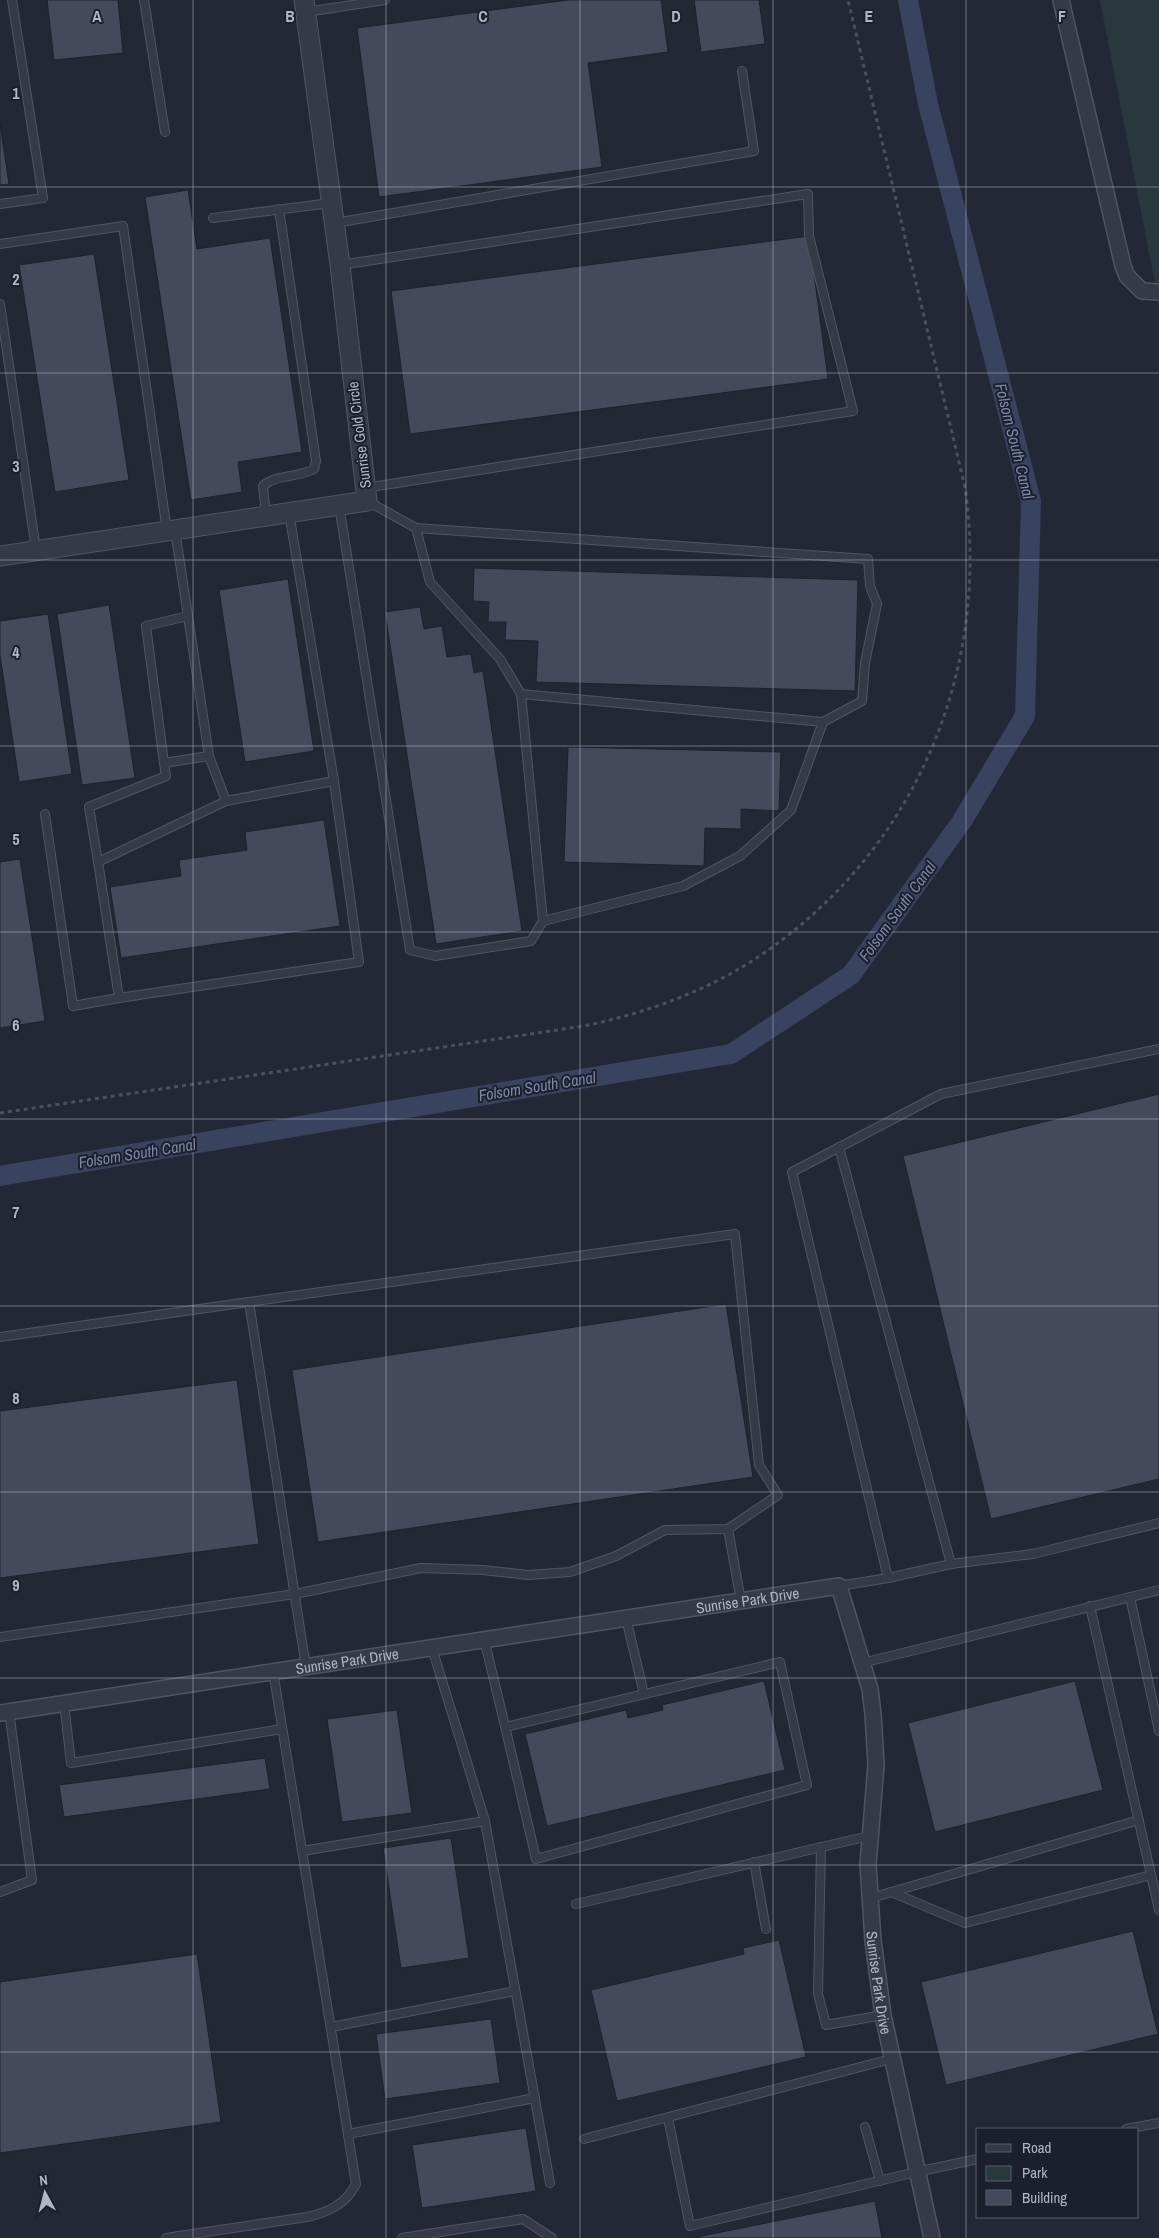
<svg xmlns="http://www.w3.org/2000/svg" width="1159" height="2238" viewBox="0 0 1159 2238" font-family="'Archivo Narrow',sans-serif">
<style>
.green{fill:#29383c}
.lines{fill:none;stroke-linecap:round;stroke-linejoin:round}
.canal{stroke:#39435f;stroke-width:20}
.building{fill:#444a5c;stroke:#1d222e}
.service-casing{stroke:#515562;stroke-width:10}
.minor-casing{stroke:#515562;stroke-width:18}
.tertiary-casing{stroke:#515562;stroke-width:21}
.path{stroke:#465459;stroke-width:3;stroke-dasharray:4 4;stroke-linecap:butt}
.service{stroke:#363a48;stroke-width:8}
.minor{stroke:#363a48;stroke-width:15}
.tertiary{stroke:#363a48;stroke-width:19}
.grid{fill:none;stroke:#b1b5c4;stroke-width:1;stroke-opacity:0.55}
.labels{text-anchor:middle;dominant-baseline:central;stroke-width:4;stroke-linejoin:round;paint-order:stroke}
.street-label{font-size:15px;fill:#b1b5c4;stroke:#1c202c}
.water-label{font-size:16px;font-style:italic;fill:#7c87aa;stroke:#1c202c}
.grid-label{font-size:16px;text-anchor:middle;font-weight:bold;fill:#b1b5c4;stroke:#1c202c;stroke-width:4;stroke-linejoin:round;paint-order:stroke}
</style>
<rect width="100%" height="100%" fill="#232837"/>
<path class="green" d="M1100 0H1159V304Z"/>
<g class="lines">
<path class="canal" d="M0 1176 731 1054 851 975 962 821 1025 716 1031 501 928 104 908 0"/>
</g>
<g class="building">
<path d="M47 0H118L123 53 54 60Z"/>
<path d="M568 0H661L668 52 588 63 602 167 379 197 357 28Z"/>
<path d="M694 0H759L765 44 701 52Z"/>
<path d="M0 124 9 184 0 185Z"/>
<path d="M188 190 197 249 270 238 302 452 238 462 242 492 191 500 145 197Z"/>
<path d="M809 236 828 379 410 434 391 291Z"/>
<path d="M94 254 129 480 55 492 19 265Z"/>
<path d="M474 568 858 580 855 691 536 682 538 641 505 640 506 622H488L489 602 473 601Z"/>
<path d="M288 579 314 751 245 762 219 590Z"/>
<path d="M109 605 135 778 82 785 57 614Z"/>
<path d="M420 607 424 629 442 626 447 657 471 654 474 673 483 671 522 931 436 944 385 612Z"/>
<path d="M48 614 72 774 19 782 0 655V621Z"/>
<path d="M568 747 781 752 779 811 741 809V829L705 828 704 866 564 862Z"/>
<path d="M324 820 340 926 121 958 110 887 181 876 179 860 247 850 245 832Z"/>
<path d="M20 859 45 1021 0 1028V862Z"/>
<path d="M1159 1094V1479L991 1519 903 1156Z"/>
<path d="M726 1304 753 1477 318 1542 292 1370Z"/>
<path d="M237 1380 259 1544 0 1578V1411Z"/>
<path d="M764 1681 785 1770 547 1826 525 1734 626 1710 628 1718 663 1710 662 1705Z"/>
<path d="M1075 1681 1103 1790 935 1832 908 1723Z"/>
<path d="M397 1710 412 1813 342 1822 327 1719Z"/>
<path d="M265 1758 270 1789 64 1817 59 1785Z"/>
<path d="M451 1838 469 1958 401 1968 383 1848Z"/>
<path d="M1133 1931 1158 2034 946 2085 921 1982Z"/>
<path d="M779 1940 806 2057 617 2101 591 1990 744 1954 743 1948Z"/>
<path d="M197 1954 221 2122 0 2153V1982Z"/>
<path d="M491 2019 500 2083 385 2099 376 2034Z"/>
<path d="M526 2128 536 2191 422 2208 412 2145Z"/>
<path d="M875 2201 882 2238H692Z"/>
</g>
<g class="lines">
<defs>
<g id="service">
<path d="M144 0 165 132"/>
<path d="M306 12 385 0"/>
<path d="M0 204 43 198 12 0"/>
<path d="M213 218 331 203"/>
<path d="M335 223 754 151 742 71"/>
<path d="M0 244 123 226 167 531"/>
<path d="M340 265 808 194 809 236 853 411 365 488"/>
<path d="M0 304 36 550"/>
<path d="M367 501 416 528 430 582 500 659 521 694 543 921 683 886 740 856 791 810 823 722 521 694"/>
<path d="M339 505 410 950 435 956 531 941 543 921"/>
<path d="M289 513 334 781"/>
<path d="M266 516 263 486C276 474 298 478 314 469L316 461 279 209"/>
<path d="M416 528 868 559 870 586 877 604 865 663 862 701 823 722"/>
<path d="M175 530 209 756 226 801 98 862 119 998 359 962 334 781 226 801"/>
<path d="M188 616 146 626 164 763 209 756"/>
<path d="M45 814 73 1006 119 998"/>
<path d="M98 862 89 807 166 776 164 763"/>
<path d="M839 1147 951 1564 1033 1554 1159 1523"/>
<path d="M249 1302 735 1234 759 1465 778 1495 728 1529 741 1601"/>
<path d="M0 1337 249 1302 306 1667"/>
<path d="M888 1578 951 1564"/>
<path d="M839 1586 888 1578 792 1172 941 1094 1159 1049"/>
<path d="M1130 1597 1159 1731"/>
<path d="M1090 1606 1159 1910"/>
<path d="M626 1618 644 1694"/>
<path d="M0 1637 295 1594 421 1568 483 1570 528 1575 570 1572 616 1556 665 1530 728 1529"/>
<path d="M484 1639C502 1712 519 1786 536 1859L807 1785 780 1662 505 1727"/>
<path d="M432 1648 485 1821 550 2183"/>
<path d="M862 1663 1159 1590"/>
<path d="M64 1703 71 1763 282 1729"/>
<path d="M821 1847 818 1994 826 2025 883 2015"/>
<path d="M302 1851 485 1821"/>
<path d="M754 1862 766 1929"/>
<path d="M0 1892 32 1880 9 1711"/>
<path d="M891 1892 965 1923 1151 1875"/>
<path d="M871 1898 1139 1820"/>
<path d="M576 1904 869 1836"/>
<path d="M331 2027 515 1991"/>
<path d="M668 2118 690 2226 916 2172 978 2159"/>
<path d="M865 2127 880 2181"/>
<path d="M1126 2129 1159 2123"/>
<path d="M348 2134 535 2098"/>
<path d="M584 2139 891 2059"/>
<path d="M166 2238 307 2217C329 2212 346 2204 356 2184L273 1671"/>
<path d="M402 2238 523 2219 552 2238"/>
</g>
<g id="minor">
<path d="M1061 0 1123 266 1127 276 1142 291 1159 292"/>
<path id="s1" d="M0 1713 839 1586 870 1689 873 1714 876 1765 868 1865 873 1941 883 2015 932 2238"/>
</g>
<path id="tertiary" d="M0 556 367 501 340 265 304 0"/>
</defs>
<use href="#service" class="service-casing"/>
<use href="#minor" class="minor-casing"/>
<use href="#tertiary" class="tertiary-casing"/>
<path class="path" d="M0 1113 584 1026C646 1013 708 991 761 955 916 850 991 670 965 487L848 0"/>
<use href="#service" class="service"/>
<use href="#minor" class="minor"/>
<use href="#tertiary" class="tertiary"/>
</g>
<path class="grid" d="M193 0V2238M386 0V2238M580 0V2238M773 0V2238M966 0V2238M0 187H1159M0 373H1159M0 560H1159M0 746H1159M0 932H1159M0 1119H1159M0 1306H1159M0 1492H1159M0 1678H1159M0 1865H1159M0 2052H1159"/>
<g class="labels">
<g class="street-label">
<text transform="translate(359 435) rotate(-97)">Sunrise Gold Circle</text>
<text stroke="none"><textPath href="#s1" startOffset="756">Sunrise Park Drive</textPath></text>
<text stroke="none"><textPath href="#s1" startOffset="351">Sunrise Park Drive</textPath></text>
<text stroke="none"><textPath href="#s1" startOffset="1251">Sunrise Park Drive</textPath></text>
</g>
<g class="water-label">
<text transform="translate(1015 441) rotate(76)">Folsom South Canal</text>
<text transform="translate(897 911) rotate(-54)">Folsom South Canal</text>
<text transform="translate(537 1086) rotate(-9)">Folsom South Canal</text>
<text transform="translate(137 1153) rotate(-9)">Folsom South Canal</text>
</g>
</g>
<g class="grid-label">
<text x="97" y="22">A</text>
<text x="290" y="22">B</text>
<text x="483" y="22">C</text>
<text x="676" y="22">D</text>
<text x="869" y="22">E</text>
<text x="1062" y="22">F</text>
<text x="16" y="99">1</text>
<text x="16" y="285">2</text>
<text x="16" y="472">3</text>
<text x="16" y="658">4</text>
<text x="16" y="845">5</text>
<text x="16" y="1031">6</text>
<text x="16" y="1218">7</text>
<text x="16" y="1404">8</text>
<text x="16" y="1591">9</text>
</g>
<rect x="976" y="2128" width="162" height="90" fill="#1c202c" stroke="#585c69"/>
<rect x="986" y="2144" width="25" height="8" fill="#363a48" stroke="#585c69"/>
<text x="1022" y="2153" font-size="15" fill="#b1b5c4">Road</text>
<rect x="986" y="2166" width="25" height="15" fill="#29383c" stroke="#585c69"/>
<text x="1022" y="2178" font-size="15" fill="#b1b5c4">Park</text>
<rect x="986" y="2190" width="25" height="15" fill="#444a5c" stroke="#585c69"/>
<text x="1022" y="2203" font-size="15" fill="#b1b5c4">Building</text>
<g transform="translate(45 2193) rotate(353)" stroke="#1c202c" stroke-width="4" paint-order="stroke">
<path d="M0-4L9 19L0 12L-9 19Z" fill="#b1b5c4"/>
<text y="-8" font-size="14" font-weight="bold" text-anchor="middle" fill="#b1b5c4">N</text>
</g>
</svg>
